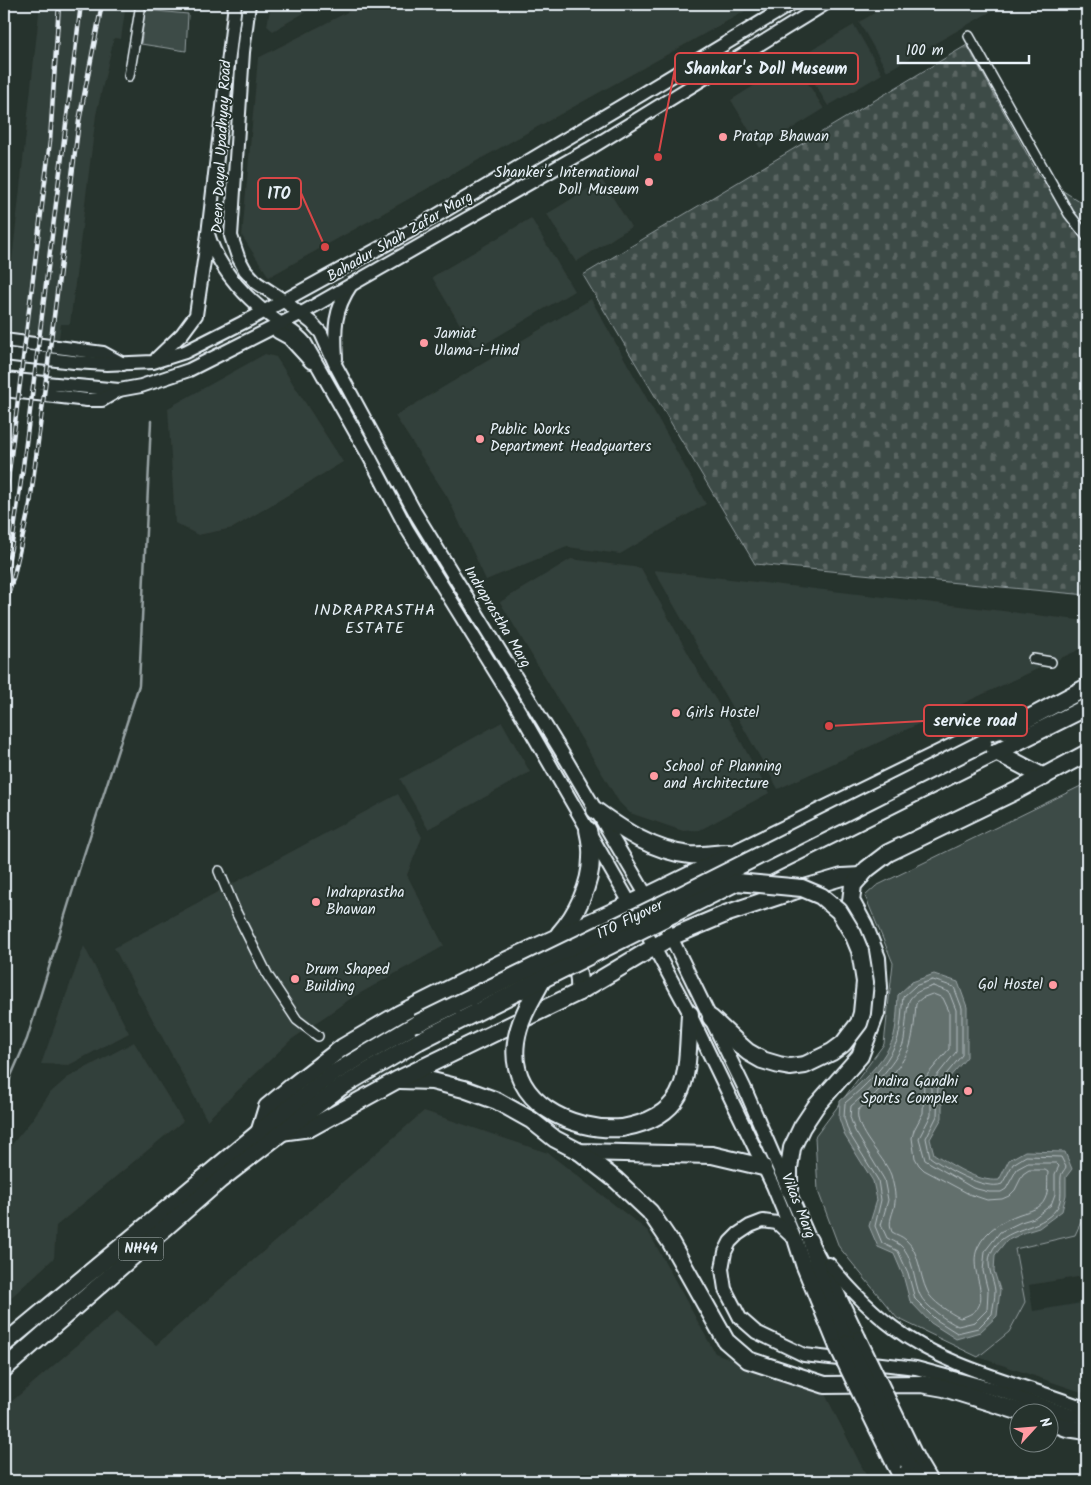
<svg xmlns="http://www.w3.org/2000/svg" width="1091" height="1485" viewBox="0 0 1091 1485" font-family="Kalam,sans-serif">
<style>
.built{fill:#333f3a}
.cemetery{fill:url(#cemetery-stones);stroke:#939ea0}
.pitch{fill:#3e4b47;stroke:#939ea0}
.water{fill:#636f6d;stroke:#98a3a5}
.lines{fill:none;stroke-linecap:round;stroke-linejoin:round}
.shore{stroke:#b3bdc0;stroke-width:1}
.stream{stroke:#98a3a5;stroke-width:2.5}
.street-casing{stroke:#e8f1f8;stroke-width:12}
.secondary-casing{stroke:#e8f1f8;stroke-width:16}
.primary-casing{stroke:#e8f1f8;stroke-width:18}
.highway-casing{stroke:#e8f1f8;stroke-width:20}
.street{stroke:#26332d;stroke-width:9}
.secondary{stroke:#26332d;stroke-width:12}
.primary{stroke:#26332d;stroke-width:14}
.highway{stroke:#26332d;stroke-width:16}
.rail-casing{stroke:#e8f1f8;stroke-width:4.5}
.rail{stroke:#26332d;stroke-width:2.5;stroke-dasharray:8;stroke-linecap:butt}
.secondary-bridge-casing{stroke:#e8f1f8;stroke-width:16;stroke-linecap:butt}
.primary-bridge-casing{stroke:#e8f1f8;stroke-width:18;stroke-linecap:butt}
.highway-bridge-casing{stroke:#e8f1f8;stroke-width:20;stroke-linecap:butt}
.secondary-bridge{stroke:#26332d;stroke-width:12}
.primary-bridge{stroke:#26332d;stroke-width:14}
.highway-bridge{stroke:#26332d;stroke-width:16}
.poi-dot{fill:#ff9aa2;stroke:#26332d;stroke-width:2}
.labels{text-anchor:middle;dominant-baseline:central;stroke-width:4;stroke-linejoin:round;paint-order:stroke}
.shield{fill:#26332d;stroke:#aeb8bb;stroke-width:1}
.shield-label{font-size:14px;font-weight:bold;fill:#e8f1f8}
.poi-label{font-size:15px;fill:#e8f1f8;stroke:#26332d;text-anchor:start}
.street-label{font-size:15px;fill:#e8f1f8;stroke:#26332d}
.neighbourhood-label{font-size:16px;letter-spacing:1px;fill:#e8f1f8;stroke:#26332d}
.leader{fill:none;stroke:#d94647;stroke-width:2}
.callout-dot{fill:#d94647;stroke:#26332d;stroke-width:2}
.callout{fill:#26332d;stroke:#d94647;stroke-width:2}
.callout-label{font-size:16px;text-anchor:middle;font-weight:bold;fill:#e8f1f8}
</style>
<defs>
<pattern id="cemetery-stones" width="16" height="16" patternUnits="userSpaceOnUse" patternTransform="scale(1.25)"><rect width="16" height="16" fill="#3e4b47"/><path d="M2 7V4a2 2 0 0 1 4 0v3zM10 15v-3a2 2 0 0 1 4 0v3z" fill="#5a6562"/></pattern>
</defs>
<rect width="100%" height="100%" fill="#26332d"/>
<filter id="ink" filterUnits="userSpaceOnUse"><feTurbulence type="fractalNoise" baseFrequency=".02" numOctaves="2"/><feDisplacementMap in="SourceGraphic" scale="10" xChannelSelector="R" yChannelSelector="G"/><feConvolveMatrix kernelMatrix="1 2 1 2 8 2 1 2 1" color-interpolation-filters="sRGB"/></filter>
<g filter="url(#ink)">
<g class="built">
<path d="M40 4H126L121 39 114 38 96 115 70 324H61L59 338 11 332 8 298Z"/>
<path d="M271 4H319L273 31 267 26Z"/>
<path d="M363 4H754L756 5 269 277 242 236 258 58Z"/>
<path d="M890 4H1004L887 71 859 22Z"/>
<path d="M854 25 882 74 828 106 799 57Z"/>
<path d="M794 61 824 109 760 148 731 100Z"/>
<path d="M602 180 631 227 576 262 547 214Z"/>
<path d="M531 218 574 291 475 350 432 277Z"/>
<path d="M591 299 706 504 620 554 567 547 486 580 448 498 395 416Z"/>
<path d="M265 354 276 357 343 462 233 528 198 535 175 523 168 408Z"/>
<path d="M571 559 641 568 699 673 733 727 769 793 700 830 683 831 630 813 619 802 500 602Z"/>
<path d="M654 570 1087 621V646L778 789Z"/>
<path d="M502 722 530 772 428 829 400 779Z"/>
<path d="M398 794 422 837 407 875 444 946 350 999 291 1040 207 1120 114 948Z"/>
<path d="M84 946 129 1033 69 1065 41 1064Z"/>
<path d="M134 1042 183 1121 56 1226 54 1258 4 1304V1154L31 1121 50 1093 67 1078Z"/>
<path d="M424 1111 548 1153 648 1231 715 1353 824 1392 869 1481H4V1408L117 1311 156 1345Z"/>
<path d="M1087 1209V1270L1084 1273V1276L1029 1285 1033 1311 1087 1302V1394L978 1357 1009 1332 1025 1302 1015 1248 1075 1235Z"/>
</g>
<path class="cemetery" d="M967 45 1039 176 1087 206V595L755 564 583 275Z"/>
<g class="pitch">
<path d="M145 10 188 14 186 51 141 44Z"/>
<path d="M1087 783V1209L1075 1235 1015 1249 1025 1302 1009 1332 978 1357 897 1318 839 1247 818 1191 815 1137 884 1044 893 963 865 896 876 886Z"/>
</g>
<path class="water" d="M934 974 958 982 967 1007V1057L942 1086V1118L930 1139 934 1154C953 1165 976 1182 999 1180L1009 1160 1025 1151 1065 1152 1072 1169 1066 1177V1195L1062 1211 1039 1228 1026 1232 1006 1241 995 1255 994 1271 1000 1290 997 1316 980 1332 956 1339 931 1323 910 1301 903 1275 894 1254 878 1247 869 1226 877 1200 873 1181 845 1136 839 1118 840 1101C859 1085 882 1064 892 1041 897 1030 897 1008 898 995L912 982Z"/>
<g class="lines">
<g class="shore">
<path d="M933 980 954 987 962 1008V1055L938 1084 937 1116 926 1138 930 1157C945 1168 985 1191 1002 1184L1013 1164 1026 1156 1061 1157 1066 1167C1064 1171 1061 1173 1061 1177 1060 1187 1063 1199 1057 1208 1041 1232 1003 1225 991 1253 985 1266 994 1278 995 1291 995 1298 993 1307 992 1314L978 1328 957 1333 935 1319 915 1299 908 1273 898 1251 882 1243 875 1226 881 1200 878 1180 849 1133 844 1118 845 1103C864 1087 886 1067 896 1043 902 1030 901 1011 903 997L915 986Z"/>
<path d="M933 986 949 992 956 1010V1052L931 1083V1115L919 1138 925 1160 973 1188 989 1192H1001L1006 1189 1017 1169 1028 1163H1056L1059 1166 1055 1174V1194L1051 1205 1034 1218 1021 1222 1000 1232 985 1251 983 1271 988 1291 987 1310 975 1322 958 1326C947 1321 925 1306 920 1295 914 1282 913 1254 900 1245 896 1242 891 1240 887 1238L881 1225 888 1200 884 1179 855 1131 850 1117 851 1106C868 1092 895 1065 903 1044 906 1035 906 1004 910 999 915 991 925 989 933 986Z"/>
<path d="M933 994 943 998 949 1011V1049L928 1074 924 1081 923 1113 914 1130 912 1138 915 1158 919 1165 924 1170 969 1194 987 1200 1002 1199 1009 1196 1015 1190 1023 1174 1029 1170H1045L1048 1172C1047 1181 1049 1191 1045 1199 1041 1209 1029 1211 1020 1214 1003 1220 986 1230 978 1247 965 1274 1002 1307 960 1318 950 1313 931 1301 927 1291 919 1275 920 1252 906 1240 902 1236 897 1235 892 1232 887 1220 894 1214 895 1202 896 1194 893 1183 891 1175 884 1156 854 1131 858 1110 874 1097 904 1065 910 1046 914 1032 915 1017 916 1003L922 998Z"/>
</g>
<path class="stream" d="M4 1092 27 1039 79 870 139 685 151 421"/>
<defs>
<g id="street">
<path d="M969 36 1069 214 1087 237"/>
<path d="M129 76 141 4"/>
<path d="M1033 659 1051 662"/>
<path d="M219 871 236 912 268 976 297 1020 318 1036"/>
</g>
<g id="secondary">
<path d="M249 4 243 52 231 236 238 257 245 270 257 283 283 300 312 323 321 333 336 366 416 514 561 751 671 937 744 1087 810 1240 837 1291 859 1337"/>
<path d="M208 234C219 271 249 302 281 324 290 330 298 334 305 343L370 458 407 529 517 707 630 903 690 1014 773 1186 796 1242"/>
<path d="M278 332 289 338 311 362"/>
<path d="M4 340 103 353 123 364"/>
<path d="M4 354 74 362 107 364 153 362 185 352 254 317 407 233 642 94 791 4"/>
<path d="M157 358 182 334 196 315 208 234 235 4"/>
<path d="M336 359C334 329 334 310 351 285"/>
<path d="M4 379 119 390 141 386 189 370 300 314 589 149 825 4"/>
<path d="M4 390 87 400H102L119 390"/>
<path d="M791 1236 777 1223 763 1221 750 1226 738 1234 730 1242 725 1252 722 1269 725 1289 740 1318 756 1332 804 1355 916 1368 1001 1391 1070 1415 1087 1417"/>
<path d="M829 1264C848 1287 869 1310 894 1328 950 1370 1023 1384 1087 1409"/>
<path d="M918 1459 931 1481"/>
</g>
<g id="primary">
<path d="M810 1240 827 1298 848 1342"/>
<path d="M796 1242 803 1264 837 1347"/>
<path d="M894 1464 903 1481"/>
<path d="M908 1464 917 1481"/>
</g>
<g id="highway">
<path d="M1005 731 1087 687"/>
<path d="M996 752 1044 777"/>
<path d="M595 810C624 831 653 851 690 855 702 856 716 853 729 853"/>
<path d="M737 882 1087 707"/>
<path d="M559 934C576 915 591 885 591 858 592 849 590 839 588 830"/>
<path d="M568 952C578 964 580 977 579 992"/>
<path d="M711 1018 740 1045"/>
<path d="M400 1080 432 1081 464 1089 497 1101 531 1120 555 1139 580 1152 712 1155 763 1167"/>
<path d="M622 1128C693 1115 686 1074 690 1014"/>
<path d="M281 1132 310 1128 397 1080 579 992 671 937 728 913 794 891 842 877 861 876"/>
<path d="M259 1133 267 1107 295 1084 343 1047 399 1014 505 961 647 896 975 736 1014 727"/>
<path d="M580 1152 616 1180 650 1212 671 1243 726 1341 748 1360 825 1385 921 1384 944 1388 1021 1412"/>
<path d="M789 1189V1168L792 1148 802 1127 816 1106 860 1056 876 1013 879 987 877 958 864 925 851 901 853 885 867 869 888 853 1018 790 1087 753"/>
<path d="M4 1344 275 1119 334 1073 418 1023"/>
<path d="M4 1369 220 1180 341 1087 419 1041"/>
<path d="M1048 1421 1067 1428 1087 1431"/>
</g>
</defs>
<use href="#street" class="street-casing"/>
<use href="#secondary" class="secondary-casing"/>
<use href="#primary" class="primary-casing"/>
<use href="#highway" class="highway-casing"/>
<use href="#street" class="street"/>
<use href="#secondary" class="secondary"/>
<use href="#primary" class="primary"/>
<use href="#highway" class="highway"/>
<defs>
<g id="rail">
<path d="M4 512 50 141 59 4"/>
<path d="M4 582 13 537 23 467 81 4"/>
<path d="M4 609 14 575 30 504 79 121 102 4"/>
</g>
</defs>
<use href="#rail" class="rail-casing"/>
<use href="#rail" class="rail"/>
<defs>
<path id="secondary-bridge" d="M859 1337 918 1459"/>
<g id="primary-bridge">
<path d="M848 1342 908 1464"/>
<path d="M837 1347 894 1464"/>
</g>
<g id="highway-bridge">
<path d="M543 979C532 999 519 1019 516 1042 508 1102 571 1132 622 1128"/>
<path d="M418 1023 677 897 983 743"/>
<path d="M419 1041 737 882 802 888 821 896 839 911 853 934 860 951 865 982 862 1013 859 1023 843 1044 832 1052 805 1065 790 1067 779 1065 762 1060 748 1052 740 1045"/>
</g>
</defs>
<use href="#secondary-bridge" class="secondary-bridge-casing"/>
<use href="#primary-bridge" class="primary-bridge-casing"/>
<use href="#highway-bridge" class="highway-bridge-casing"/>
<use href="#secondary-bridge" class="secondary-bridge"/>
<use href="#primary-bridge" class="primary-bridge"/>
<use href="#highway-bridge" class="highway-bridge"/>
</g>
</g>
<g class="poi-dot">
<circle cx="723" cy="137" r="5"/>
<circle cx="649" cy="182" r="5"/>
<circle cx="424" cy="343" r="5"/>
<circle cx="480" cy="439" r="5"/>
<circle cx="676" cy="713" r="5"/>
<circle cx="654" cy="776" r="5"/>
<circle cx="316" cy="902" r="5"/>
<circle cx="295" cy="979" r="5"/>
<circle cx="1053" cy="985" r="5"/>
<circle cx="968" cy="1091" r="5"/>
</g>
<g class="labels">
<rect class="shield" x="118.5" y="1237.5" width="45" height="23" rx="4"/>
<g class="shield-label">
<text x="141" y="1249">NH44</text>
</g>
<g class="poi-label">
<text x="733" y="137">Pratap Bhawan</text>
<text x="639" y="173" text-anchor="end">Shanker's International<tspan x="639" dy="17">Doll Museum</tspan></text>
<text x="434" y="334">Jamiat<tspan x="434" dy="17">Ulama-i-Hind</tspan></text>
<text x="490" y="430">Public Works<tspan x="490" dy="17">Department Headquarters</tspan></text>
<text x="686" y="713">Girls Hostel</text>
<text x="664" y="767">School of Planning<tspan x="664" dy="17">and Architecture</tspan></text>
<text x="326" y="893">Indraprastha<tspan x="326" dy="17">Bhawan</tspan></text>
<text x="305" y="970">Drum Shaped<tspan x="305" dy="17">Building</tspan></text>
<text x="1043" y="985" text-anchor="end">Gol Hostel</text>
<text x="958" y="1082" text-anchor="end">Indira Gandhi<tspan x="958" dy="17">Sports Complex</tspan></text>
</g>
<g class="street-label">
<text transform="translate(222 147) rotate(-87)">Deen Dayal Upadhyay Road</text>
<text transform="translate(400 237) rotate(-30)">Bahadur Shah Zafar Marg</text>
<text transform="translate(497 617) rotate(59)">Indraprastha Marg</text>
<text transform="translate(630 920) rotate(-26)">ITO Flyover</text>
<text transform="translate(798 1206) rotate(68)">Vikas Marg</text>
</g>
<g class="neighbourhood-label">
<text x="375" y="610">INDRAPRASTHA<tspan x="375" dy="18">ESTATE</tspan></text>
</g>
</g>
<path class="leader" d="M658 157L675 68M325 247L301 193M829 726L924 721"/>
<g class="callout-dot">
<circle cx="658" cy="157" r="5"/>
<circle cx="325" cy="247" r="5"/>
<circle cx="829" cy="726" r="5"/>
</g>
<g class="callout">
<rect x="675" y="53" width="183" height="31" rx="5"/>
<rect x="258" y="178" width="43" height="31" rx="5"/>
<rect x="924" y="705" width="103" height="31" rx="5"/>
</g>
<g class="callout-label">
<text x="766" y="74">Shankar's Doll Museum</text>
<text x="279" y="199">ITO</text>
<text x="975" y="726">service road</text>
</g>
<rect width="1091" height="1485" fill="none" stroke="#26332d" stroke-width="20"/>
<rect x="10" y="10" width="1071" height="1465" fill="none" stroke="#e8f1f8" stroke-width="2" filter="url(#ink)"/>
<g transform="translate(1034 1428) rotate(64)"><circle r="24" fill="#26332d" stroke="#747f7e"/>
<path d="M0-4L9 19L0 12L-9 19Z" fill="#ff9aa2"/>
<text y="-8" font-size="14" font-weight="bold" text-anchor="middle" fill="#e8f1f8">N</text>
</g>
<path d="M898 55v8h131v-8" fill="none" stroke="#e8f1f8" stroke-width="2.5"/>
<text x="906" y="55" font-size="15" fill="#e8f1f8" stroke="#26332d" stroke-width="4" paint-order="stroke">100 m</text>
</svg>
